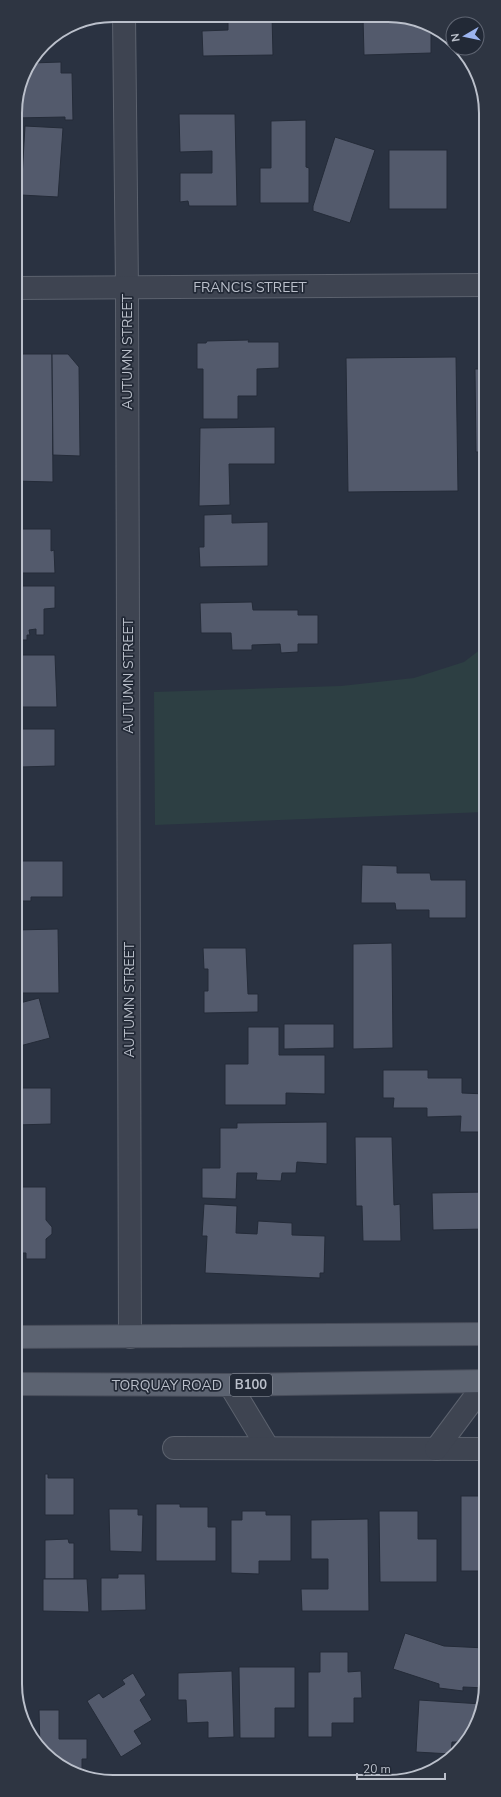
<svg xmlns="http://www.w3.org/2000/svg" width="501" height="1797" viewBox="0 0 501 1797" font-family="'Nunito Sans',sans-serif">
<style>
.green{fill:#2d3f43}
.building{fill:#535a6c;stroke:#242b38}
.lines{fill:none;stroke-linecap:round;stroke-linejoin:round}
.minor-casing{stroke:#5c626e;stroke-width:24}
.primary-casing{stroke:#484d5a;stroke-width:24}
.minor{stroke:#3e4451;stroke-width:22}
.primary{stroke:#5c6371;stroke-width:22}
.labels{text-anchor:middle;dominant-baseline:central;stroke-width:3.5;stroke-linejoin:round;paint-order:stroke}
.shield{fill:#222936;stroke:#8d939e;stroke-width:1}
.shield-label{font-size:13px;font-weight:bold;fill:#bbc0cb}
.street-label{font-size:14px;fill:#bbc0cb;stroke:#222936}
.rim{fill:none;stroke:#bbc0cb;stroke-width:2}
</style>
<rect width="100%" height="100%" fill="#2a3241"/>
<path class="green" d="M485 646V812L155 825 154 692 341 686 414 678 464 662Z"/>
<g class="building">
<path d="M228 16H272L273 55 203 56 202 31 228 30Z"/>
<path d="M363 17H407L431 30V53L364 55Z"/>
<path d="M45 43V54H37L44 44Z"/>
<path d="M61 62V73H72L73 120H65V117L15 118V107L18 95H23L22 76H25V72L31 63Z"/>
<path d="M179 114H235L237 206H189L188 201 180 202V173H212V151L180 152Z"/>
<path d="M306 120V167L309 168V203H260V168H271V121Z"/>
<path d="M25 126 63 128 58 197 21 195Z"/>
<path d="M335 137 375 150 350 223 313 211V206Z"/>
<rect x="389" y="150" width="58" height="59"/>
<path d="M249 340 248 342H279V368L257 369V396H238V419H203V369H197V343H206L207 341Z"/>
<path d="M15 354H52L53 482 15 481Z"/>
<path d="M52 354H68L79 367 80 456 53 455Z"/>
<path d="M456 357 458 491 348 492 346 358Z"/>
<path d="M475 369H485V452H476Z"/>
<path d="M275 427V464H229L230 505 199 506 200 428Z"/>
<path d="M232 514V523L268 522V566L200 567 199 547H204V515Z"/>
<path d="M15 529H51V551L54 550 55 573H15Z"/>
<path d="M15 586H55V608L44 609V635H36V629L29 630 30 635H27V640H15Z"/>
<path d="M252 602 253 610H298V615H318V644H298V652L281 653 280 644 252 645V650H232L231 633H201L200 603Z"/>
<path d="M15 655H55L57 707H15Z"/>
<path d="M15 729H55V766L21 767V764L15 765Z"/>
<path d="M16 861H63V897H31V901H16Z"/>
<path d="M362 865 397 866V873H430L431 880H466V918H429V910H396L395 903H361Z"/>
<path d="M58 929 59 993H16V930Z"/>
<rect x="481" y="941" width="4" height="37"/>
<path d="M392 943 393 1048 353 1049V944Z"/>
<path d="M203 948H246L248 994H258V1012L204 1013V991H208V969H204Z"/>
<path d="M39 998 50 1038 16 1047V1004Z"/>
<path d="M284 1024H334V1048L284 1049Z"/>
<path d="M248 1027H279V1055H325V1094L286 1093V1105H225V1064H248Z"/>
<path d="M383 1070H428V1078H462V1093L486 1094V1132H460L461 1116 427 1117V1108H393L394 1098H383Z"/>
<path d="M16 1088H51V1124L16 1125Z"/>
<path d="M327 1122V1164L297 1162 296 1173H282L281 1181 256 1180 257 1173H237L236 1199 202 1198V1168H220V1128H237V1123Z"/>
<path d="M355 1137H392L394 1205 400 1204 401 1241H363L362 1206H356Z"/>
<path d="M16 1187H46V1220L52 1227V1234L46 1239V1259H26V1253H16Z"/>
<path d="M486 1192V1229L433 1230 432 1193Z"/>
<path d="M204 1204 237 1206 236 1233 257 1234 258 1221 292 1223V1235L325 1236 324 1273H320V1278L205 1273 207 1236H202Z"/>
<path d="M45 1474H48V1478H74V1515H45Z"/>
<rect x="461" y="1496" width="25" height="75"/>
<path d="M156 1504H180V1507H208V1527H216V1561H156Z"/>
<path d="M109 1509H138V1515H143L142 1552 110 1551Z"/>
<path d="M242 1511H266V1515H291V1561H259V1574L231 1573V1520H242Z"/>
<path d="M379 1511H418V1539H437V1582H380Z"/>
<path d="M368 1519 369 1611H302L301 1589H328V1559H311V1520Z"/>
<path d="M68 1539 69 1543H74V1579H45V1540Z"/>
<path d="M118 1574H145L146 1610 101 1611V1578H118Z"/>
<path d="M43 1579H87L89 1612 43 1611Z"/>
<path d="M405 1633 444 1646 486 1648V1688L463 1687V1691L439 1688V1684L393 1669Z"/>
<path d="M320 1652H348V1672L361 1671 362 1698H354V1723H332V1737H308V1672H320Z"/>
<path d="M239 1667H295V1708H275V1738H240Z"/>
<path d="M232 1671 234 1737 208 1738V1722L187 1723 186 1700H178V1673Z"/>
<path d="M133 1673 146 1695 140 1700 152 1720 134 1731 142 1744 121 1757 87 1701 99 1693 103 1698 125 1684 122 1680Z"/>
<path d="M419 1700 482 1704 479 1721 465 1742H452L451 1754 416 1752Z"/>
<path d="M39 1710H59V1739H87V1759H82V1775L64 1769 40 1749Z"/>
</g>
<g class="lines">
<defs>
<g id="minor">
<path d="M124 15 127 288 130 1337"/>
<path d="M15 288 485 285"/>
<path d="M230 1385 268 1448"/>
<path d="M174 1448 486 1449"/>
<path d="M436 1449 486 1382"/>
</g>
<g id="primary">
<path d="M16 1337 486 1334"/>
<path d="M16 1384 230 1385 486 1381"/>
</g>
</defs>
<use href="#minor" class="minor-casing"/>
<use href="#primary" class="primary-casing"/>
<use href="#minor" class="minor"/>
<use href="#primary" class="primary"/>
</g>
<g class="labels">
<rect class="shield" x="230" y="1374" width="42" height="22" rx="3"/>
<g class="shield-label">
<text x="251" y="1385">B100</text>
</g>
<g class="street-label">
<text x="250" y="287">FRANCIS STREET</text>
<text transform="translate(127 352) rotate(-90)">AUTUMN STREET</text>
<text transform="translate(128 676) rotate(-90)">AUTUMN STREET</text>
<text transform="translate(129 1000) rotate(-90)">AUTUMN STREET</text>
<text x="167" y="1385">TORQUAY ROAD</text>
</g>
</g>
<path d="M0 0H501V1797H0ZM113 22H388A91 91 0 0 1 479 113V1684A91 91 0 0 1 388 1775H113A91 91 0 0 1 22 1684V113A91 91 0 0 1 113 22Z" fill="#2e3542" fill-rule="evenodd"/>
<path class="rim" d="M113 22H388A91 91 0 0 1 479 113V1684A91 91 0 0 1 388 1775H113A91 91 0 0 1 22 1684V113A91 91 0 0 1 113 22Z"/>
<g transform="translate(465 36) rotate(261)"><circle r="19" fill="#222936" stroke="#5f6572"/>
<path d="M0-3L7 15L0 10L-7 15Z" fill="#9cb4ef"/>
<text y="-6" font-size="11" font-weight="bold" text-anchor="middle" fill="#bbc0cb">N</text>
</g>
<path d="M357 1773v6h88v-6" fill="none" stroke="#bbc0cb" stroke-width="2"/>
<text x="363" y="1773" font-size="12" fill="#bbc0cb" stroke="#222936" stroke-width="3" paint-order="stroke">20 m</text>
</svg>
